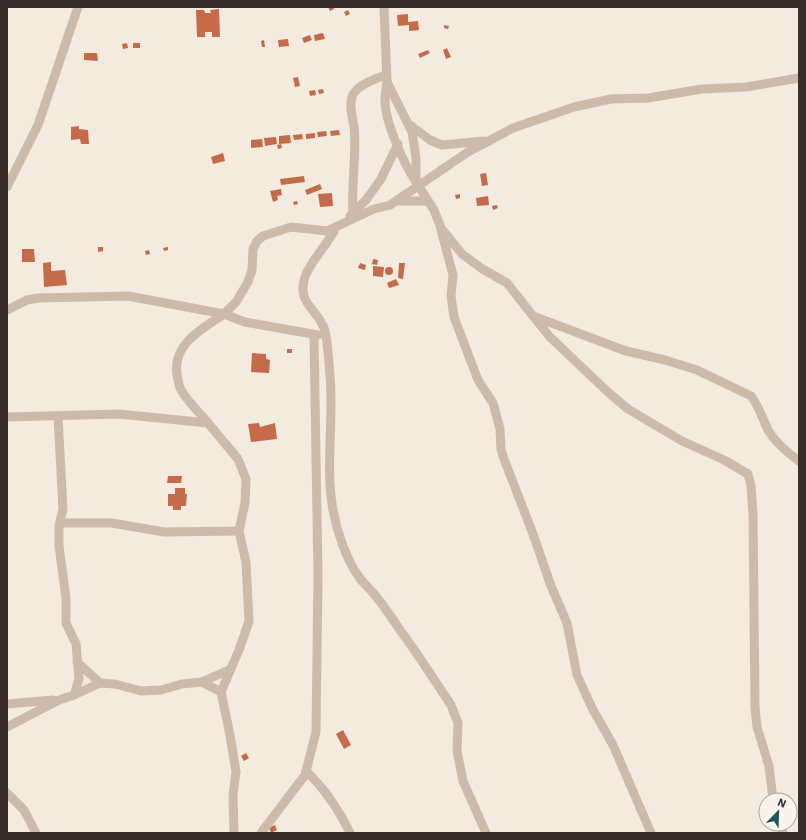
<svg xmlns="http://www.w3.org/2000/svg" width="806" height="840" viewBox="0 0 806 840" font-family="'IBM Plex Sans',sans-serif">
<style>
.building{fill:#c66b4a}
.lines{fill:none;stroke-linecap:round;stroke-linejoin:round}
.minor{stroke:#ccbbab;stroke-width:9}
</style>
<rect width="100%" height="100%" fill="#f3eae0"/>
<g class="building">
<path d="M328 7H333L334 9 330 11Z"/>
<path d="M219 9 220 37H212V32H205V37H197L196 10H204L205 13H211L210 10Z"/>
<path d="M348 10 350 14 346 16 344 12Z"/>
<path d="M408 14V22L418 21 419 30 409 31V25L398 26 397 15Z"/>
<path d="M444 25 449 26 448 29 444 28Z"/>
<path d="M323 33 325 39 315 41 314 35Z"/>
<path d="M310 35 312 40 304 43 302 38Z"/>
<path d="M288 39 289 46 279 47 278 40Z"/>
<path d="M264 40 265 47H262L261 41Z"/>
<path d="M127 43 128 48 123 49 122 44Z"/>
<rect x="133" y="43" width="7" height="5"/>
<path d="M447 48 451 57 446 59 443 50Z"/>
<path d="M428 50 430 53 420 58 418 54Z"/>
<path d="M84 53H97L98 61 84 60Z"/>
<path d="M298 77 300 86 295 87 293 78Z"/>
<path d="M323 89 324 93 319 94 318 90Z"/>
<path d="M315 90 316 95 310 96 309 91Z"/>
<path d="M79 126V129L88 130 89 144H81L80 139 71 140V127Z"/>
<path d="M339 130 340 135 331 136 330 131Z"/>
<path d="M326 131 327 136 318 137 317 132Z"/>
<path d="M315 133V138L306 139V134Z"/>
<path d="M302 134 303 139 294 140 293 135Z"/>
<path d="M290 135 291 143 279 144V136Z"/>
<path d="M276 137 277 144 265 146 264 138Z"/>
<path d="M262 139 263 147 251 148V140Z"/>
<path d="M281 144 282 148 278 149 277 145Z"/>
<path d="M223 153 225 161 213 164 211 157Z"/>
<path d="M486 173 488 185 482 186 480 174Z"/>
<path d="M304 176 305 182 281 185 280 179Z"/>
<path d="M320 184 322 189 307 195 305 190Z"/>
<path d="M281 189 282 195 277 196 278 200 273 202 270 191Z"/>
<path d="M332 193 333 206 320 207 318 194Z"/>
<path d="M460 194V198L456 199 455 195Z"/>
<path d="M488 196 489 205 477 206 476 198Z"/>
<path d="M297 201 298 204 294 205 293 202Z"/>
<path d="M497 205 498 208 493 210 492 206Z"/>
<path d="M98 247H103V251L98 252Z"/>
<path d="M168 247V250L164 251 163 248Z"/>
<path d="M22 249H34L35 262H22Z"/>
<path d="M149 250 150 254 146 255 145 251Z"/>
<path d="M373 259 378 260 377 265 372 264Z"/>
<path d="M51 262V271L65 270 67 285 44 287 43 263Z"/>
<path d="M360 263 366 265 365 270 358 268Z"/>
<path d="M399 263H405L403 279 398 278Z"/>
<path d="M373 266 384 267 383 277 373 276Z"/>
<circle cx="389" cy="271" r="4"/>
<path d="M396 279 399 285 389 288 387 283Z"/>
<rect x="287" y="349" width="5" height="4"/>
<path d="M252 353 266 354V359L270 360 269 373 251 372Z"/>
<path d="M259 423 260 427 275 423 277 439 251 442 248 424Z"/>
<path d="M168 476H182L181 483H167Z"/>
<path d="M175 488H185V494H187L186 506H181V510H173V506H168V494H175Z"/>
<path d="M343 730 351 745 344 749 336 734Z"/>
<path d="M246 753 249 758 244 761 241 756Z"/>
<path d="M275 825 277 830 271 833 269 828Z"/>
</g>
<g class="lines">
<g class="minor">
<path d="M384 7 387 82 412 132 416 158V182L434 210 441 228 462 254 481 268 507 283 533 316 626 351 665 360 697 370 751 396C759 406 762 418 768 430 775 442 788 453 799 461"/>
<path d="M387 82C386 88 385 95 385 101 385 122 404 164 416 182"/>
<path d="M410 125 430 140 442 145 484 141"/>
<path d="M7 187 38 125 78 7"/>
<path d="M399 201H427"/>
<path d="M353 213C351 184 357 155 354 126 352 116 348 101 354 93 361 83 376 79 386 75"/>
<path d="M350 216 366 200 381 179 398 144"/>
<path d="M335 229C327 246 310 261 305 277 296 305 319 309 325 331 328 345 329 362 330 376 334 421 325 466 333 510 337 532 346 559 359 577 364 584 370 589 375 595 384 606 392 618 400 630 418 654 434 680 451 705L458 723 457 751 463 781 486 833"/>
<path d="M441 230 453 275 451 296 454 317 478 380 493 403 500 429 501 449 504 459 533 534 551 586 567 623 577 675 592 708 613 745 651 833"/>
<path d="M7 310 27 300 38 298 128 296 224 314 236 302 248 282 252 270 253 249 257 241 263 236 291 227 327 231 374 209 390 205 468 152 513 128 574 107 611 99 648 98 702 89 746 87 799 78"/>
<path d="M533 316 550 337 610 394 628 409 682 441 724 460 748 474 751 486 753 514 755 708 757 727 769 766 773 800"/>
<path d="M7 417 119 414 208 423C200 413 188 402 181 390 179 386 178 380 177 375 172 344 202 329 224 314L245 322 318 335"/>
<path d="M208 423 238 459 246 479 245 503 239 531 246 562 249 621 239 650 221 692 230 735 236 772 233 795 234 833"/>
<path d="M60 523H112L164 532 239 531"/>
<path d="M77 662 100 683"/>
<path d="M202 682 231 669"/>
<path d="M74 695 100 683 115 684 141 691 161 690 182 684 202 682 221 692"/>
<path d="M7 704 53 700"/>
<path d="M7 727 59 700 74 695 79 679 76 644 66 623V598L59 546V526L63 509 58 417"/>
<path d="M306 771C325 789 339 810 350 833"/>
<path d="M7 793 24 810 36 833"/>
<path d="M780 824 783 833"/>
<path d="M261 833 305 775 316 732 318 576 314 335"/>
</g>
</g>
<rect width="806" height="840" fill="none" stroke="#3a2f2a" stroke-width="16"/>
<g transform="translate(778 812) rotate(23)"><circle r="19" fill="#faf4ec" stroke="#ada59e"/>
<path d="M0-3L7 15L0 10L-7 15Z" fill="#1f565c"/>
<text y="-6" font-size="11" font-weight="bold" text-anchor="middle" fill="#3a2f2a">N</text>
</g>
</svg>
